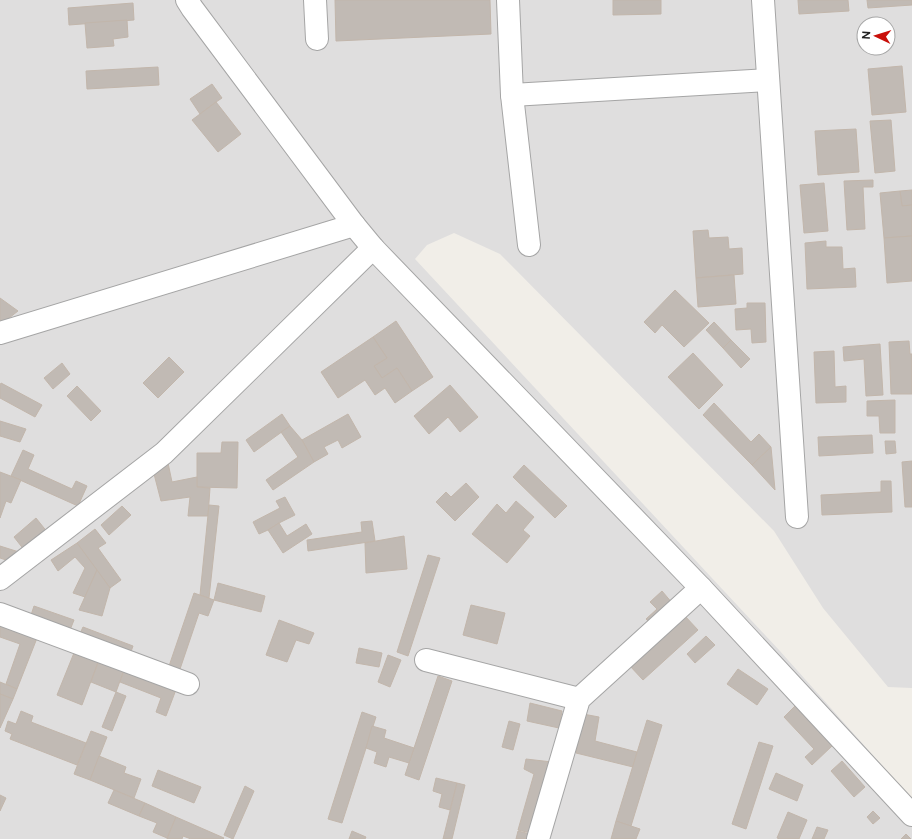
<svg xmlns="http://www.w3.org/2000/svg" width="912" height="839" viewBox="0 0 912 839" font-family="'Public Sans',sans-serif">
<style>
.residential{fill:#dfdede;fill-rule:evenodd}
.building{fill:#c1bab4;stroke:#c2b6ab}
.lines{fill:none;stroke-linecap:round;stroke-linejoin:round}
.minor-casing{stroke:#a5a5a5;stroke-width:24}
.tertiary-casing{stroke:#a5a5a5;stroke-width:24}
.minor{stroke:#fff;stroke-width:22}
.tertiary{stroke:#fff;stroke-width:22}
</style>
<rect width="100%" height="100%" fill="#f1eee8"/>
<path class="residential" d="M0 0H912V688L888 687 823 608 774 531 500 254 454 233 427 245 415 259 779 650 912 799V839H0ZM864 24H888V48H864Z"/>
<g class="building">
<path d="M335 0H490L491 34 336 41Z"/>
<path d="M613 0H661V14L613 15Z"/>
<path d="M798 0H848L849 11 799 14Z"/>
<path d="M867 0H912V5L868 8Z"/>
<path d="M133 3 134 20 69 25 68 8Z"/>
<path d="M127 20 128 37 113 39 114 46 87 48 85 23Z"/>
<path d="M902 66 906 112 872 115 868 69Z"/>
<path d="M158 67 159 85 87 89 86 71Z"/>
<path d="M212 84 222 98 216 102 200 114 190 99Z"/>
<path d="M216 102 241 134 218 152 192 120Z"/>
<path d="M891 120 895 171 875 173 870 121Z"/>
<path d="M856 129 859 172 818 175 815 131Z"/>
<path d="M873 180V187H863L865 229 847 230 844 181Z"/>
<path d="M824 183 828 231 804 233 800 185Z"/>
<path d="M912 190V205L902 206 900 191Z"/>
<path d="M900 191 902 206 912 205V236L884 238 880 193Z"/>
<path d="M708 230 709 238 728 237 729 249 742 248 743 274 696 278 693 231Z"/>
<path d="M912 236V281L887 283 884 238Z"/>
<path d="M826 241V247H842L843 269 855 268 856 287 807 289 805 243Z"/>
<path d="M734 275 736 304 698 307 696 278Z"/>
<path d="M675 290 709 323 684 347 662 325 655 333 644 322Z"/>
<path d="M0 298 18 311 0 325Z"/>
<path d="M747 303H765L766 342 752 343 751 329 736 330 735 309 747 308Z"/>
<path d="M396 321 433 377 412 391 397 368 382 378 374 366 387 358 373 337Z"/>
<path d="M714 322 731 340 723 348 706 330Z"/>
<path d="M373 337 387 358 374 366 382 378 397 368 412 391 395 403 385 388 375 395 365 380 338 398 321 372Z"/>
<path d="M731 340 750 359 741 368 723 348Z"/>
<path d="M909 341 910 354H912V394H891L889 342Z"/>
<path d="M880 344 883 395 866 396 864 359 844 361 843 347Z"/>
<path d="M834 351 835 387 846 386V402L816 403 814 352Z"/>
<path d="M693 353 723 385 699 409 668 377Z"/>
<path d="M169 357 184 372 158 398 143 383Z"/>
<path d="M62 363 70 374 53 389 44 378Z"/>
<path d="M1 383 42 405 35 417 0 398V385Z"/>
<path d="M450 385 478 417 460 432 448 417 429 434 414 416Z"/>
<path d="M77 386 101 411 91 421 67 396Z"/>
<path d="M895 400V433H880L879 416H867V401Z"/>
<path d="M714 403 751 442 759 434 771 447 752 465 703 415Z"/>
<path d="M282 414 290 426 254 452 246 440Z"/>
<path d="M348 414 361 437 342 448 338 440 324 447 328 454 314 462 302 440Z"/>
<path d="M0 421 26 429 20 442 0 436Z"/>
<path d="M290 426 302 440 314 462 273 490 266 480 298 457 281 432Z"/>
<path d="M872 435 873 453 819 456 818 437Z"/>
<path d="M885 441H895L896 453 886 454Z"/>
<path d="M222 442H238L237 488 197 487V453H221Z"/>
<path d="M771 447 775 490 752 465Z"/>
<path d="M23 450 34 455 28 469 72 489 76 481 87 486 78 506 11 476Z"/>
<path d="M912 461V507H905L902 462Z"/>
<path d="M168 463 172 482 197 477V487L210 488 208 516H188L190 497 161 501 154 474Z"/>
<path d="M524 465 567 506 555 518 513 477Z"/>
<path d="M0 472 21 480 11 503 6 501 0 518Z"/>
<path d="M881 481H891L892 512 822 515 821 495 881 492Z"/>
<path d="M466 483 479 497 455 521 436 502 446 492 451 497Z"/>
<path d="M285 497 295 515 279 523 268 530 259 534 253 522 280 508 276 501Z"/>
<path d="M516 501 534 517 523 530 530 536 507 563 472 534 497 504 506 513Z"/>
<path d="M209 505 219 506 209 598 200 595Z"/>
<path d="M122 506 131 515 109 535 101 525Z"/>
<path d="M36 518 48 533 25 551 14 537Z"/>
<path d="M372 521 375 541 308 551 307 540 362 532 361 522Z"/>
<path d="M279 523 287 536 306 524 312 534 283 553 268 530Z"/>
<path d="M95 529 106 543 98 548 121 580 110 588 77 543Z"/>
<path d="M404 536 407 569 366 573 365 543Z"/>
<path d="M77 543 97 570 85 597 73 593 85 568 75 557 58 571 51 560Z"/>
<path d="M0 546 19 552 9 561 0 558Z"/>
<path d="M428 555 440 558 408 656 397 652Z"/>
<path d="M97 570 110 588 102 616 79 610Z"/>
<path d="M218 583 265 596 261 612 214 600Z"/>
<path d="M662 591 673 604 651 624 646 619 657 609 650 602Z"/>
<path d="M194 593 214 600 208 616 199 613 179 672 168 669Z"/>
<path d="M471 605 505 613 497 644 463 635Z"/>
<path d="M34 606 74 620 68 635 29 621Z"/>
<path d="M684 615 698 630 643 680 630 666Z"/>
<path d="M0 619 39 633 17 689 6 684 20 644 0 637Z"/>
<path d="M279 620 314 633 309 644 296 640 287 662 266 655Z"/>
<path d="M83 627 133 646 129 657 78 638Z"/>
<path d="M706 636 715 645 695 663 687 654Z"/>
<path d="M76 648 100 657 82 705 57 695Z"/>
<path d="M359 648 382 653 379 667 356 663Z"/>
<path d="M388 655 401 660 390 687 378 682Z"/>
<path d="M100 657 125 667 116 692 91 682Z"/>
<path d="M125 667 177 687 166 716 156 712 161 698 120 682Z"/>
<path d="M738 669 768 689 757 705 727 684Z"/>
<path d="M438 676 452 681 419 780 405 775Z"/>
<path d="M0 682 17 689 13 699 0 694Z"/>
<path d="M116 692 126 696 112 731 102 727Z"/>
<path d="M0 694 13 699 0 728Z"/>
<path d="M530 703 562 711 559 728 527 721Z"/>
<path d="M795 706 832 746 812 765 805 757 814 749 784 717Z"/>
<path d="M21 711 33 716 31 722 86 743 77 765 10 739 12 734 5 731 8 721 16 724Z"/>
<path d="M362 712 376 717 342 823 328 819Z"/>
<path d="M583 714 599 717 595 741 637 752 633 767 576 753Z"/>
<path d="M647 720 662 725 631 826 616 821Z"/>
<path d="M509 721 520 724 513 750 502 747Z"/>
<path d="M372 726 386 730 384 738 414 748 409 763 389 757 386 767 374 763 377 752 366 748Z"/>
<path d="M91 731 107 737 90 780 74 774Z"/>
<path d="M759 742 773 746 746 829 732 824Z"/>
<path d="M99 756 126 767 124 773 141 779 134 798 90 780Z"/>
<path d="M526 759 552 762 531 833 518 830 534 774 524 769Z"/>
<path d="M842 761 865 787 854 797 831 771Z"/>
<path d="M158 770 201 787 194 803 152 786Z"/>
<path d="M776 773 803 785 797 801 769 789Z"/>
<path d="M436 778 457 783 450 810 439 807 442 794 433 791Z"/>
<path d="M457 783 465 785 452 839H443Z"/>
<path d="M245 786 254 791 233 839 224 835Z"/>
<path d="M114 790 145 803 139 816 108 803Z"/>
<path d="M0 795 6 798 0 811Z"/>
<path d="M145 803 176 817 167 838 153 832 157 823 139 816Z"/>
<path d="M873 811 880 818 873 824 867 817Z"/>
<path d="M788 812 807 820 799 839H780L777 838Z"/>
<path d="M176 817 224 838 223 839H191L183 836 182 839H167Z"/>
<path d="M616 821 640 829 636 839H611Z"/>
<path d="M817 827 828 830 824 839H812Z"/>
<path d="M352 831 366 837 365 839H349Z"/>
<path d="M518 831 530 834 529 839H516Z"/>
<path d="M906 834 911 839H901Z"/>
</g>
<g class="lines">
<defs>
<g id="minor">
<path d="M315 0 317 39"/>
<path d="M508 0 512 95 529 245"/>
<path d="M763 0 797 517"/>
<path d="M512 95 768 80"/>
<path d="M0 333 354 225"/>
<path d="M0 579 164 453 373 248"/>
<path d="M0 614 188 684"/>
<path d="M426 660 579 699"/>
<path d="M538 839 579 699 701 588"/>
</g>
<path id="tertiary" d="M187 0 192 8 354 225 373 248 701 588 912 815"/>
</defs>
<use href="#minor" class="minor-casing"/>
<use href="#tertiary" class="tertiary-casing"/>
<use href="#minor" class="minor"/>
<use href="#tertiary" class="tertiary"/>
</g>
<g transform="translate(876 36) rotate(274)"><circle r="19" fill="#ffffff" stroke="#a6a6a6"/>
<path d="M0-3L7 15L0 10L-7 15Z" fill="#c90f09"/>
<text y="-6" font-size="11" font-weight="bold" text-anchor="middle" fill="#212121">N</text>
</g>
</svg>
